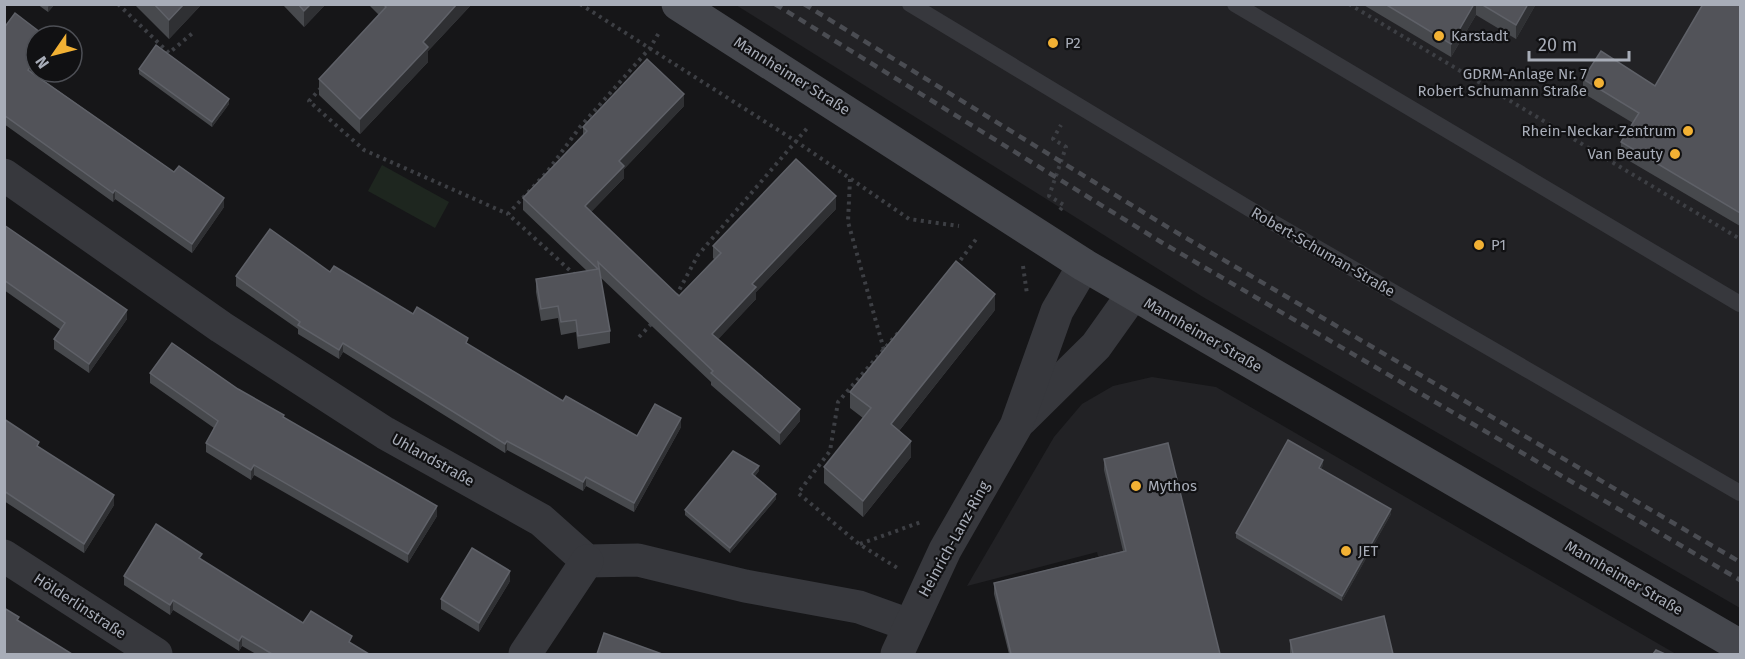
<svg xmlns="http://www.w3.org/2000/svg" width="1745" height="659" viewBox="0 0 1745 659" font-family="'Fira Sans',sans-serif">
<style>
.built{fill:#222225}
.green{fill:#1e261f}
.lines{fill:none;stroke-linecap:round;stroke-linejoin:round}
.path{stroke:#3d3f44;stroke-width:4;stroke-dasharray:3 4.5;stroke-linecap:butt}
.service{stroke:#37383d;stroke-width:16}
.minor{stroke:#37383d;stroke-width:33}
.tertiary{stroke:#37383d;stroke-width:33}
.secondary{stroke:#45474d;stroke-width:33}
.rail{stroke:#4a4c52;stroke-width:4.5;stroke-dasharray:8 6;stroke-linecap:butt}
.wall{fill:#47494d}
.shaded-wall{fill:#2f3033}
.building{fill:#525359;stroke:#5f6168;stroke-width:1.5}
.poi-dot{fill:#f2b134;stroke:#111113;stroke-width:2}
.labels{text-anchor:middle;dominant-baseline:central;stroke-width:4.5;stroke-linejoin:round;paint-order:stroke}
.poi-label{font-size:15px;fill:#a8adb8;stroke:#111113;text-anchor:start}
.street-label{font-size:15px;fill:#a8adb8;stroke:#111113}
</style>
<rect width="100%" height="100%" fill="#161618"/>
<g class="built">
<path d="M736 5H1740V608L1203 297Z"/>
<path d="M1152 377 1216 387 1676 654H1123L1097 552 967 586 1054 437 1082 404 1113 386Z"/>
</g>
<path class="green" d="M382 165 449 202 435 228 368 191Z"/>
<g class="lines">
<g class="path">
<path d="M118 4 169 53 195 31"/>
<path d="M580 4 797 142 909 219 959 226"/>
<path d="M1349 4 1740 239"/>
<path d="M321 88 309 101 364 150 508 214"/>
<path d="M850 179 848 222 884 350"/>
<path d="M1060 210 1064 205 1049 196 1066 147 1053 139 1061 125"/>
<path d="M956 266 977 238"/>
<path d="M1023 266 1027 294"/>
<path d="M575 275 508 214 547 172 580 127 650 48 660 31"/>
<path d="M676 296 698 255 809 126"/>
<path d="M898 333 838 402 830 451 798 493 859 544 899 569"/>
<path d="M639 337 653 322"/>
<path d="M860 544 921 522"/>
</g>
<g class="service">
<path d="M910 4 1248 208 1740 493"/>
<path d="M1235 4 1740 304"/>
</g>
<g class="minor">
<path d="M4 175 221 327 385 433 541 520 587 561 638 560 745 586 859 607 909 625"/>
<path d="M4 556 156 654"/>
<path d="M525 654 587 561"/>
</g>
<g class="tertiary">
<path d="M1021 420 1096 346 1133 294"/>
<path d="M897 654 945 550 1016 426 1057 311 1084 265"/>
</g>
<path class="secondary" d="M678 4 1084 265 1740 646"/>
<g class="rail">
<path d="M775 4 1161 242 1740 580"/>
<path d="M804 4 1169 228 1740 562"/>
</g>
</g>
<g class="wall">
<path d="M37 4H55L48 12Z"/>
<path d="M134 4H202L169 39Z"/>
<path d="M284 4H326L304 27 284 6Z"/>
<path d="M368 4H472L428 51V62L360 134 319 95V79L379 15Z"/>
<path d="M1362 4H1536L1516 39 1476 15 1451 57Z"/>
<path d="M1740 4V226L1621 156V142L1633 123 1583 93V79L1655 86Z"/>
<path d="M4 28 36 36V69L33 73 224 207 192 253 115 199 113 202 4 124Z"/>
<path d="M139 69 229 104 212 127 139 74Z"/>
<path d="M684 106 624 169V178L591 212 679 296 714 259 713 258V246L836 209 756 292V299L718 339 800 421 780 445 711 385V382L600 277 610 331V343L578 349 576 332 561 335 558 318 541 321 536 292V279L587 271 523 210V198L583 135V127Z"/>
<path d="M4 225 127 319 89 373 54 349V339L61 330 4 290Z"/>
<path d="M330 272 413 314 468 345 563 401 637 436 681 427 634 512 586 486 583 491 507 450 505 453 343 352 339 359 298 334V329L236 286V276Z"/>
<path d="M995 310 899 431 911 457 863 517 824 483V467L863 418 850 408V392Z"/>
<path d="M150 373 238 389 437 516 408 563 254 475 251 480 206 452V443L214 428 150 383Z"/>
<path d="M4 419 39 447 114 505 84 553 4 501Z"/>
<path d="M1104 459 1220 654H1009L994 594V583L1123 551 1104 470Z"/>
<path d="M1323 465 1321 469 1391 514 1342 601 1236 538V533Z"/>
<path d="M759 471 755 476 776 499 730 553 685 515V510Z"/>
<path d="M202 560 303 623 352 644 369 654H256L242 646 239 651 173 610 170 615 124 585V576Z"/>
<path d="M510 581 479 632 441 609V599Z"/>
<path d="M1290 640 1393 654H1290Z"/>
</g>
<g class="shaded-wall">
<path d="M50 4H55L48 12V7Z"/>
<path d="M184 4H202L169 39V20Z"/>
<path d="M311 4H326L304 27V11Z"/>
<path d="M457 4H472L428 51V62L360 134V119L423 42Z"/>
<path d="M1474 4H1476V15L1451 57V44Z"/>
<path d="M1528 4H1536L1516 39V25Z"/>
<path d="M36 60V69L28 79V70Z"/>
<path d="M684 94V106L624 169V178L585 218V206L619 161Z"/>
<path d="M229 99V104L212 127V122Z"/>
<path d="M115 190V199L113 202V193Z"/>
<path d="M836 196V209L756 292V299L712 346V334L752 284Z"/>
<path d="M224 198V207L192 253V244Z"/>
<path d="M995 294V310L891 441V424Z"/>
<path d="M127 310V319L89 373V364Z"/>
<path d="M343 343V352L339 359V350Z"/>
<path d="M800 409V421L780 445V433Z"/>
<path d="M681 418V427L634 512V503Z"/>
<path d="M507 441V450L505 453V444Z"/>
<path d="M911 441V457L863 517V501Z"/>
<path d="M1323 460V465L1319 473V468Z"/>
<path d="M254 465V475L251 480V470Z"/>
<path d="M759 466V471L752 479V474Z"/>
<path d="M586 477V486L583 491V482Z"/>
<path d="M776 494V499L730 553V548Z"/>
<path d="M114 495V505L84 553V544Z"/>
<path d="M437 506V516L408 563V554Z"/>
<path d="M1391 509V514L1342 601V596Z"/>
<path d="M510 571V581L479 632V623Z"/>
<path d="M173 600V610L170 615V605Z"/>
<path d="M242 636V646L239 651V641Z"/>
</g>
<g class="building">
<path d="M154 4H184L169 20Z"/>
<path d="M298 4H311L304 11Z"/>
<path d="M383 4H457L423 42 428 47 360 119 319 79 386 7Z"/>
<path d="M1385 4H1474L1451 44Z"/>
<path d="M1481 4H1528L1516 25Z"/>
<path d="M1703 4H1740V213L1621 142 1639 113 1583 79 1601 51 1655 86Z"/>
<path d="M15 13 45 36H36V60L28 70 174 172 179 166 224 198 192 244 115 190 113 193 4 115V28Z"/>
<path d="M156 45 229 99 212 122 139 69Z"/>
<path d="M647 59 684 94 619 161 624 166 585 206 679 296 721 253 713 246 796 159 836 196 752 284 756 287 712 334 800 409 780 433 711 373 713 371 598 262 610 331 578 336 576 320 561 322 558 306 541 309 536 279 598 269 523 198 587 131 583 127Z"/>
<path d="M4 225 127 310 89 364 54 339 65 323 4 280Z"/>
<path d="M270 229 330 272 334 266 413 314 417 307 468 338 466 343 563 401 566 396 637 436 655 404 681 418 634 503 586 477 583 482 507 441 505 444 343 343 339 350 298 325 300 322 236 276Z"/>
<path d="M956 261 995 294 891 424 911 441 863 501 824 467 871 408 850 392Z"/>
<path d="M172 343 238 389 284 415 283 417 437 506 408 554 254 465 251 470 206 443 218 421 150 373Z"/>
<path d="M4 419 39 442 37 446 114 495 84 544 4 491Z"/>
<path d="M1288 440 1323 460 1319 468 1391 509 1342 596 1236 533Z"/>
<path d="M1168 443 1220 654H1011L994 583 1126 551 1104 459Z"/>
<path d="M733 451 759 466 752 474 776 494 730 548 685 510Z"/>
<path d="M156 524 202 554 199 558 303 623 311 611 352 636 349 642 369 654H272L242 636 239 641 173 600 170 605 124 576Z"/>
<path d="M472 548 510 571 479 623 441 599Z"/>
<path d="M4 608 19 617 17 620 72 654H4Z"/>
<path d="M1384 616 1393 654H1293L1290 640Z"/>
<path d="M604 633 662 654H597Z"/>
<path d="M1656 650 1665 654H1653Z"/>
</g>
<g class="poi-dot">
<circle cx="1439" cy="36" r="6"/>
<circle cx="1053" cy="43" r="6"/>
<circle cx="1599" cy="83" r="6"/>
<circle cx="1688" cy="131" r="6"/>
<circle cx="1675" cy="154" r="6"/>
<circle cx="1479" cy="245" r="6"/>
<circle cx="1136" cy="486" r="6"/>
<circle cx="1346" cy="551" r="6"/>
</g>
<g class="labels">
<g class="poi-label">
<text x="1451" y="36">Karstadt</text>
<text x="1065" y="43">P2</text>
<text x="1587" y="74" text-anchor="end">GDRM-Anlage Nr. 7<tspan x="1587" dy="17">Robert Schumann Straße</tspan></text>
<text x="1676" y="131" text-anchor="end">Rhein-Neckar-Zentrum</text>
<text x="1663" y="154" text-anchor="end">Van Beauty</text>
<text x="1491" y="245">P1</text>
<text x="1148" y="486">Mythos</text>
<text x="1358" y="551">JET</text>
</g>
<g class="street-label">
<text transform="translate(792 76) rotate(32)">Mannheimer Straße</text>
<text transform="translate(1323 252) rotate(30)">Robert-Schuman-Straße</text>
<text transform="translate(1203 335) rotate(30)">Mannheimer Straße</text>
<text transform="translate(433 460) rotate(29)">Uhlandstraße</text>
<text transform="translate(954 539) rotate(-61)">Heinrich-Lanz-Ring</text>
<text transform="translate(1624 578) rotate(30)">Mannheimer Straße</text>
<text transform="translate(80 606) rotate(33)">Hölderlinstraße</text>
</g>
</g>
<rect width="1745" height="659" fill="none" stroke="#a8adb8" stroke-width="12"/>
<g transform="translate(54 54) rotate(235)"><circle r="28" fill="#111113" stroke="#4d4f55" stroke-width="1.5"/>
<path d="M0-4.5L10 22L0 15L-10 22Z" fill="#f2b134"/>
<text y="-9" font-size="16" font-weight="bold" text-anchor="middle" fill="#a8adb8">N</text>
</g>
<path d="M1529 51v9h100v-9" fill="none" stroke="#a8adb8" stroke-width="3"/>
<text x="1538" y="51" font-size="18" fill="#a8adb8" stroke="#111113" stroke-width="4.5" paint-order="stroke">20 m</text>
</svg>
